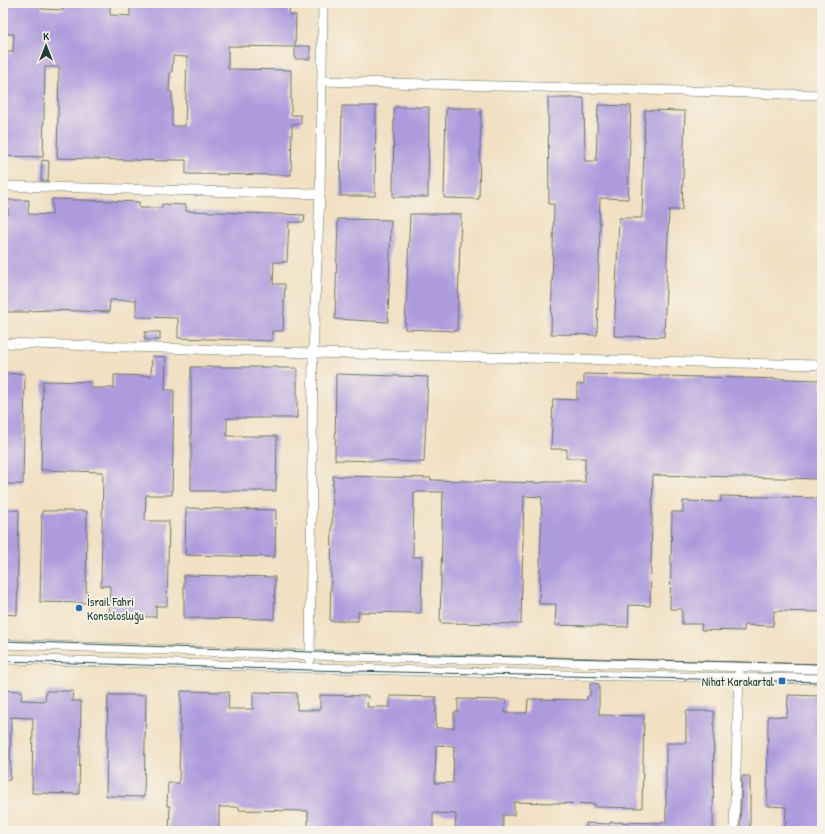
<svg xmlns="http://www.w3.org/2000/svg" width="825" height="834" viewBox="0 0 825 834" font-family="'Patrick Hand',sans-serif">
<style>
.building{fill:#ad9bdd;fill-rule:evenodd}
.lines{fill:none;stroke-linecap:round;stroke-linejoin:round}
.minor-casing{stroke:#687666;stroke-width:10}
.minor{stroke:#fff;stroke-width:9}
.tram{stroke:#1f3d34;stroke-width:1}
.poi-dot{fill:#1f6fb2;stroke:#f7f3e8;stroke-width:1.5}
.labels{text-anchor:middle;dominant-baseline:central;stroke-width:3.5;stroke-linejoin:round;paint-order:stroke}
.poi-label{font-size:12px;fill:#1f3d34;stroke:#f7f3e8;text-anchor:start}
</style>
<rect width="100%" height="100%" fill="#f7f3e8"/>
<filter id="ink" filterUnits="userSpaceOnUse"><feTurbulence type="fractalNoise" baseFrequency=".025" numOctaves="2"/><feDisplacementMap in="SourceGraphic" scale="8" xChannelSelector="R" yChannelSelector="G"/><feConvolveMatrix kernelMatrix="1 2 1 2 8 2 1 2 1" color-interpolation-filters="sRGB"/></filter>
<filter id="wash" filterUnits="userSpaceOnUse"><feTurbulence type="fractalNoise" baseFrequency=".012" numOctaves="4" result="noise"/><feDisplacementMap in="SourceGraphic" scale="16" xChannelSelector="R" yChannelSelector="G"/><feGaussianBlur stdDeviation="0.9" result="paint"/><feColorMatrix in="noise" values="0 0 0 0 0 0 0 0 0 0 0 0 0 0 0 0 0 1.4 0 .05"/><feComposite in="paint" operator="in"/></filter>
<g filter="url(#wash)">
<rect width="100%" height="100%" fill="#f1e0c2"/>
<g id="blocks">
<g class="building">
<path d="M3 3H42V9L63 10V3H110V15L130 16V3H210L290 5 289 15H296L295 46H310V59H295V47L228 46V69L291 70V115H301V124H292L291 175 186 174V160H168V161L57 158 59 67H45L43 157 3 156V52H13L14 34H3ZM173 56 187 57 185 126H172V92H169L170 72H172Z"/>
<path d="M548 98H584L585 161H596L598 105 631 106 628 199 600 198 599 222H600L597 335 551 334 554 204H549Z"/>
<path d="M342 106H376L375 196H340Z"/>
<path d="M394 107H429L428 197H393Z"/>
<path d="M446 108H481L479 199 444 198Z"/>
<path d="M645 110 685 111 682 210H669L664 337 614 336 619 218H642Z"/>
<path d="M42 160 49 161 48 181H41Z"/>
<path d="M52 199 139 202V208H162V204L186 205V211L305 215 304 222H289L287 262H274L273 284H285L283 331H272V341L178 338V318L136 317V300H110L109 312 50 310 29 311V312H3V214H8V200H29L28 214 52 215Z"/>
<path d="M410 214H461L457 331 405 329Z"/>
<path d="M338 219 391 220 388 322 335 319Z"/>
<rect x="145" y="332" width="15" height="8"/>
<path d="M152 356 166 357 165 390H174L172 495H146L145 521H169L167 606H156V617L109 616 110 586H101L103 472 41 470 43 381 91 382V388H114V375L151 376Z"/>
<path d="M191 367H278V368H297V418H227V436H277L276 491H191Z"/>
<path d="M3 373 25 374 23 484H3Z"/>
<path d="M336 374 428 377 424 462 335 460Z"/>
<path d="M584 374 822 380V479L653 475 650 606 629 605 628 627 555 625 556 604H539L542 497 524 496 521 624 440 623 443 492H414L413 557H422L421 613 358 612V621H330L333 476 431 478V480L542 483V482H585V458H566L567 449H551L553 399 577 400V384H584Z"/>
<path d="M721 496 822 498V612L774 611 773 626 744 625V631L701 630 702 624H682V609H670L672 512H683V501L721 502Z"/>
<path d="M186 508 276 510 275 557 185 555Z"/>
<path d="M3 510H19L17 615 3 614Z"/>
<path d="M42 511H87L86 603 40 602Z"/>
<path d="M184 575 275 577 274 619 184 618Z"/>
<path d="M590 683 599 684V715L644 716 642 808 595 807V804L514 802V815H503V831H455L456 814 433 813V831H308V811L239 810V807H219V831H169L170 806H167L168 783H179L181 691 229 692 228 709H253V692L297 693V710H320V695L368 696 367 707H390V696L436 697V728H454V712H458V699L506 700 505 713H527L528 699 587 700V696H590ZM436 745 454 746 453 783H435Z"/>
<path d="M3 690 22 691 21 700 45 701 46 691H73L72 701H81L79 794 32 793 33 718 11 717 10 780H3Z"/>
<path d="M108 695H146L144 797 106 796Z"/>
<path d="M788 695 822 696V831H785L786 807 767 806 768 716 787 717Z"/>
<path d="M686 711H714L713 831H586V823L610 824V822L666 823V743H686Z"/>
<path d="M742 776H750V831H740Z"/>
</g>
</g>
</g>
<g filter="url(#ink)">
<use href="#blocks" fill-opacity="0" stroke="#687666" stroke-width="1"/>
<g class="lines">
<defs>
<g id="minor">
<path d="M322 81 822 95"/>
<path d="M3 186 320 194"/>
<path d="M3 343 313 353 822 365"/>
<path d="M3 644 310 655 822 669"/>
<path d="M3 659 564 675 822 679"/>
<path d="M310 660 313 353 320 194 323 3"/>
<path d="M734 831 739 672"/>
</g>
</defs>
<use href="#minor" class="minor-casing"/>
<use href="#minor" class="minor"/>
<g class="tram">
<path d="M3 641 310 652 822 664"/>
<path d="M3 661 310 670 822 682"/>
</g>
</g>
</g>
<g class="poi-dot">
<circle cx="79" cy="608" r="4"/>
<rect x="778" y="677" width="8" height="8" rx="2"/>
</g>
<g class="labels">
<g class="poi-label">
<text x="87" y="601">İsrail Fahri<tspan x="87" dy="14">Konsolosluğu</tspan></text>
<text x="774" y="681" text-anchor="end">Nihat Karakartal</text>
</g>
</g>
<rect width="825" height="834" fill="none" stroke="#f7f3e8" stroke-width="16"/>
<g transform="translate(46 46)" stroke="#f7f3e8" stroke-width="3" paint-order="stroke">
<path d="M0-3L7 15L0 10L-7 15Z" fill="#1f3d34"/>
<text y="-6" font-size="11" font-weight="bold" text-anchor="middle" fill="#1f3d34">K</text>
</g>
</svg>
